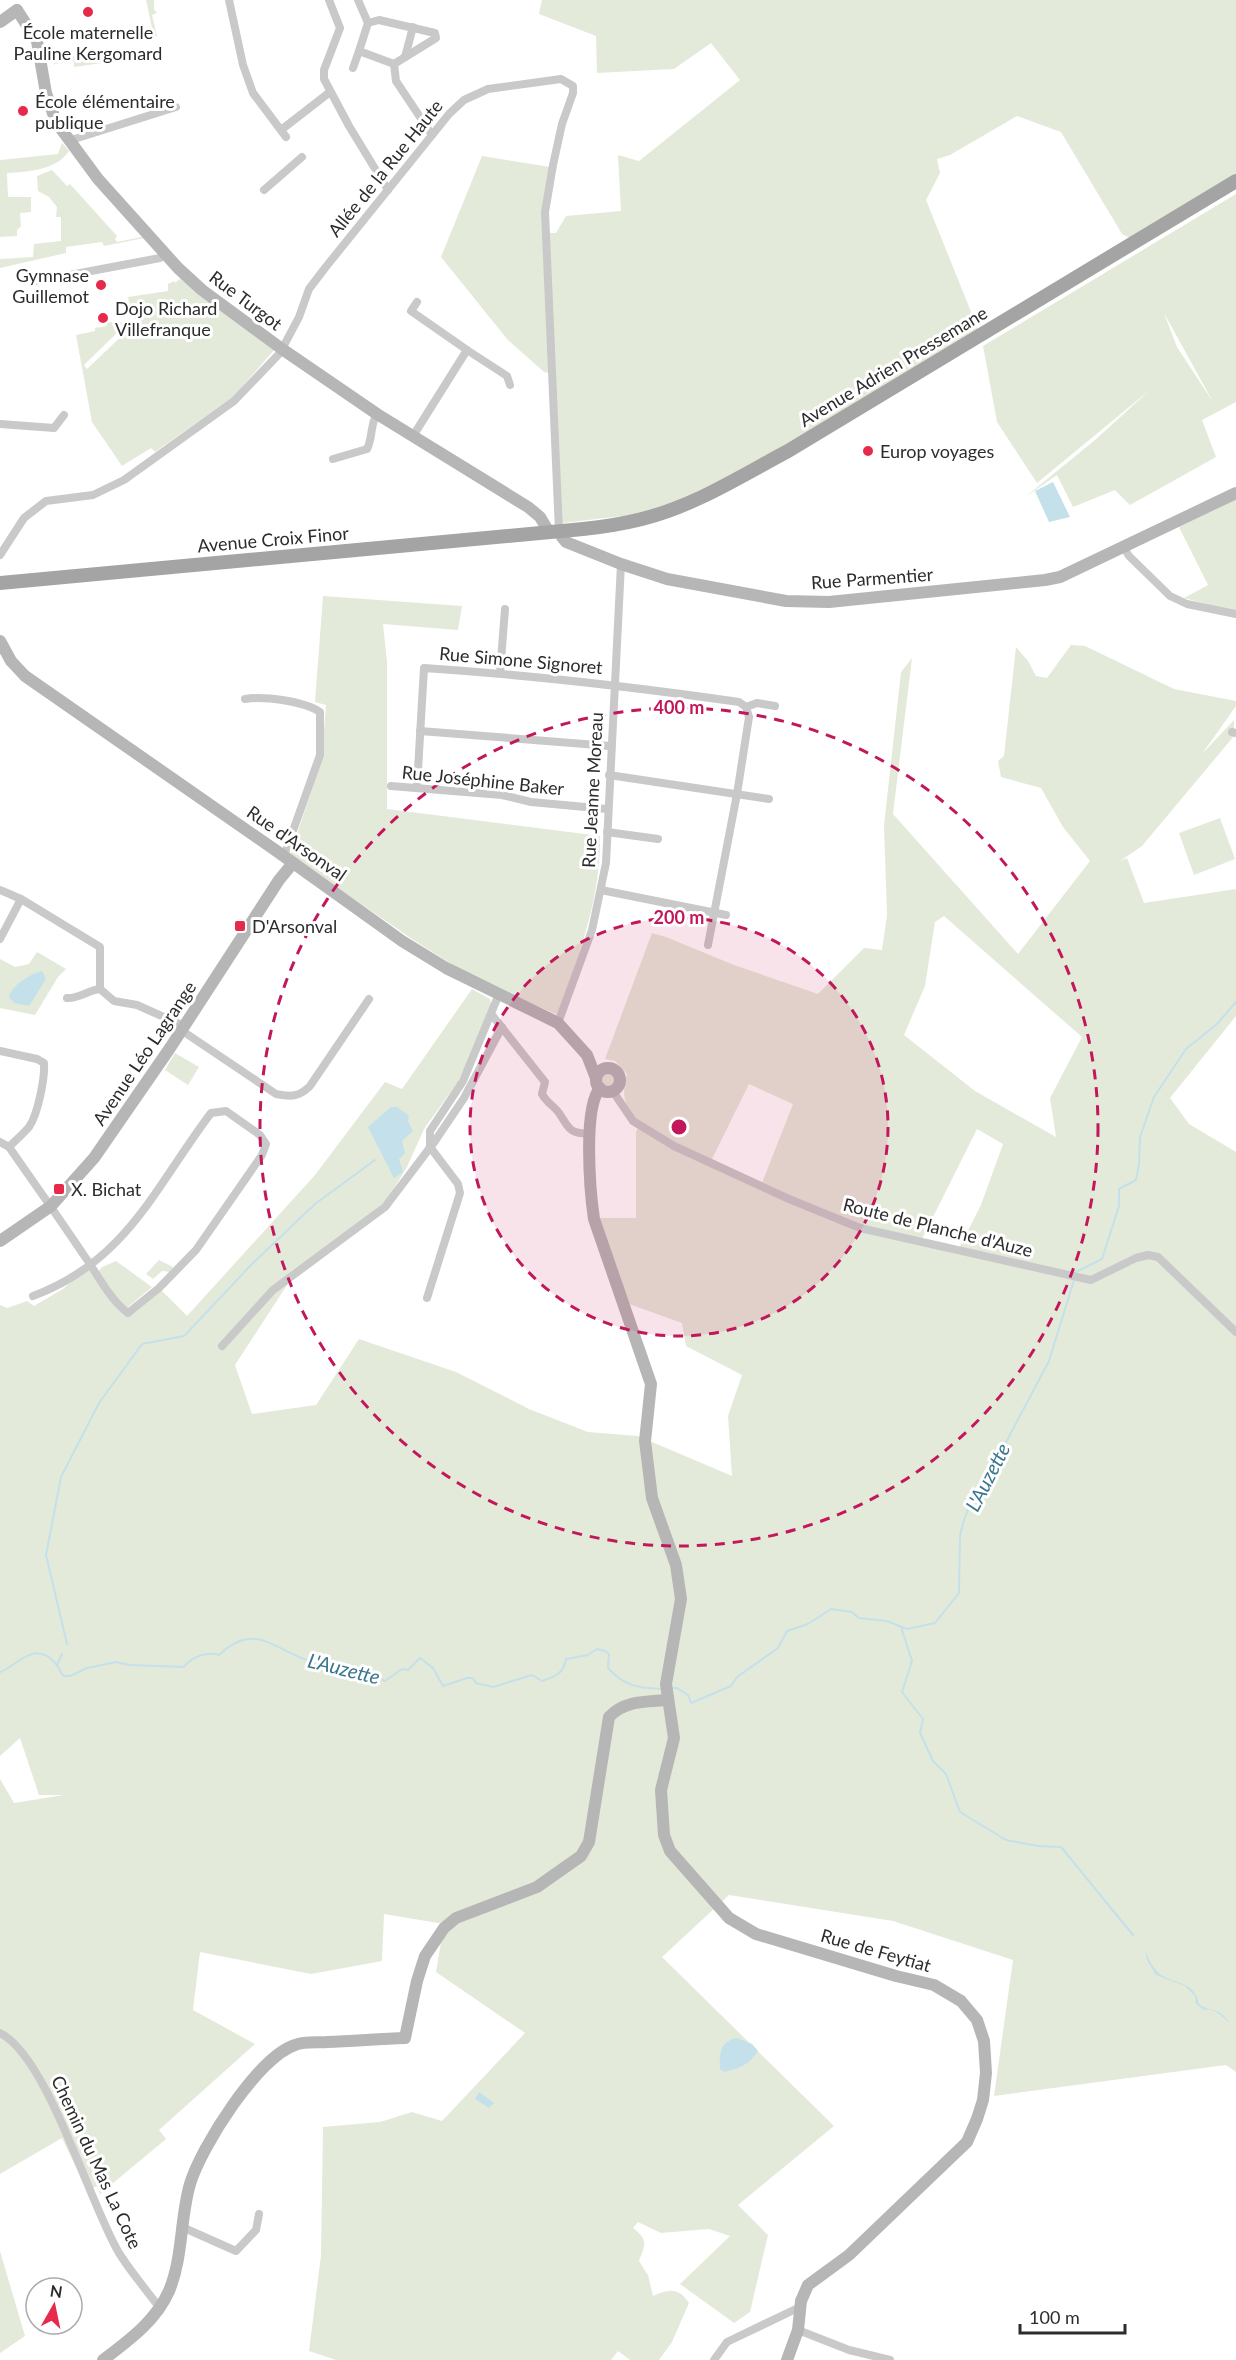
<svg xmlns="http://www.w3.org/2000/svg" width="1236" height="2360" viewBox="0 0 1236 2360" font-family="Lato,sans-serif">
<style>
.green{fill:#e4ead9;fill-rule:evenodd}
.water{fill:#c4e0eb}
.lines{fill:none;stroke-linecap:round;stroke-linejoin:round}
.stream{stroke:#c4e0eb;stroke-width:2}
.street{stroke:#c9c9c9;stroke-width:8}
.secondary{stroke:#b6b6b6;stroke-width:12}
.primary{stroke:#a4a4a4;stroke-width:14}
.ring{fill:none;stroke:#c2185b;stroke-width:3;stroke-dasharray:10 8}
.poi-dot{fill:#e72a4b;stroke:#fff;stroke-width:2}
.labels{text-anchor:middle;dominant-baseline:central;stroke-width:6;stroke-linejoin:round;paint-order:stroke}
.poi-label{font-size:18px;fill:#2c2c2c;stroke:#fff;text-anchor:start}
.street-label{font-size:18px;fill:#2c2c2c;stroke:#fff}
.water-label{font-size:20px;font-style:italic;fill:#3a768f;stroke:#fff}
.centre{fill:#c2185b;stroke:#fff;stroke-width:3}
.ring-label{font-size:18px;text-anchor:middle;font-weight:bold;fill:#c2185b;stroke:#fff;stroke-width:6;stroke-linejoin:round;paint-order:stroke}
</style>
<rect width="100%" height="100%" fill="#fff"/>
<g class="green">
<path d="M146 0H154V9L157 13 152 15 157 36 154 37Z"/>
<path d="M542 0H1236V174L1130 238 1122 234 1061 132 1017 116 950 155 937 159 940 173 926 200 978 329 771 455 671 504 648 513 563 523 561 519 548 233H556L566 216 621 211 618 155 639 161 740 80 711 43 674 69 597 73 596 36 539 14Z"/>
<path d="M107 52H111L109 62 74 67V61L54 64 53 59Z"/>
<path d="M62 143 69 151C57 170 28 172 7 173L8 197H31V212L20 213 21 226 17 230V236L0 237V160L58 154Z"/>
<path d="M482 156 550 167 542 212 549 373 544 372 507 339 441 257Z"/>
<path d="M52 170 67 186 70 184 117 236 115 239 117 242 142 237 144 238 104 246 102 242 66 247V253L0 268V259L33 257 34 244 61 241V217H56L57 207 49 197 38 191 37 176Z"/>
<path d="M1236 194V402L1202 420 1216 457 1130 505 1115 490 1073 507 1057 475 1024 498 1095 440 1151 389 1037 483 997 422 983 346ZM1164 313 1213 402 1177 347Z"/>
<path d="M181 278 275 349 233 397 155 452 151 448 122 466 92 422 76 335 95 331V328L107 326V323L118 321 125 325 84 365 87 369 150 309 146 305 132 318 128 297 168 291V284L174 281 175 283Z"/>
<path d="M1236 499V612L1184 598 1208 585 1179 527Z"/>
<path d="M323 596 462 606 458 630 383 624 387 662V809L600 836C601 899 578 957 558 1015L472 977 415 941 290 855 322 759 326 705 315 702Z"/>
<path d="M1071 645 1085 646 1174 689 1236 701V706L1202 754 1234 720V736L1142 846 1120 861 1127 858 1144 903 1236 889V1016L1170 1098 1189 1124 1236 1152V2072L1226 2065 994 2096 1013 1960 893 1921 729 1895 662 1957 834 2126 738 2205 768 2235 750 2312 734 2323 680 2284 730 2236 709 2229 661 2233 638 2222 633 2228C649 2240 645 2245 639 2261L648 2275 653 2296C668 2289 679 2287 689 2303L672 2342 659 2360H630L618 2351 611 2360H336L309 2351 321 2255 323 2127 380 2122 412 2112 442 2121 525 2033 436 1972 444 1924 384 1914 382 1961 311 1974 200 1952 193 2010 255 2044 159 2130 166 2139 100 2194 97 2186 87 2191 62 2138 0 2174V1779L14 1803 64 1795H39L20 1738 0 1756V1305L7 1308 27 1301 34 1306 63 1289 90 1264 128 1313 159 1288 187 1316 315 1175 385 1082 402 1089 472 989 490 999 491 1004 474 1050 457 1083 424 1129 407 1167 393 1190 395 1193 289 1282 235 1365 252 1414 316 1405 359 1339 456 1372 529 1409 588 1432 638 1436 732 1476 728 1416 742 1375 686 1346 682 1323 629 1304 598 1218H636V1132L640 1123C624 1105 621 1097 627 1074L615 1061 605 1059 652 933 666 937 734 965 818 994 864 948 882 950 887 915 884 825 901 672 912 658 893 814 1018 954 1090 861 1063 827 1041 788 1001 777 998 761 1004 756 1016 647 1028 661 1036 676 1047 678ZM944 916 1082 1037 1050 1098 1056 1137 975 1091 904 1035 925 986 935 922ZM749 1084 793 1104 762 1183 712 1159ZM977 1129 1003 1144 981 1205 959 1248 922 1239Z"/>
<path d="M1220 818 1235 859 1194 875 1179 833Z"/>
<path d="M37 952 66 969 58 977 35 1015 0 1008V959L15 967 29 964Z"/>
<path d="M175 1053 199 1067 188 1085 165 1070Z"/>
<circle cx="608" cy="1080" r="8"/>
<path d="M159 1260 173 1267 170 1272 162 1271 153 1279 146 1274Z"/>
<path d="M116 1261 152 1287 128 1307 121 1305 98 1272 102 1267Z"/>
<path d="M0 2251 25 2336 0 2353Z"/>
</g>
<g class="water">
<path d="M1053 482 1070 517 1049 522 1035 491Z"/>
<path d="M42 971 46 979 29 1006 14 1003 9 997C12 985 30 974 42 971Z"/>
<path d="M391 1107H397L409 1116 408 1121 413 1131 402 1141 405 1153 399 1159 403 1172 394 1178 368 1127Z"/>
<path d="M1145 1951C1148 1958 1154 1970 1160 1974 1174 1984 1195 1981 1199 2004 1213 2014 1217 2005 1230 2023 1222 2017 1216 2008 1204 2010L1196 2004 1195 1996 1185 1986 1156 1975 1147 1960Z"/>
<path d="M737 2038 752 2044 758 2051C749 2065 740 2068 724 2072L720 2069C719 2054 720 2041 737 2038Z"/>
<path d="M479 2092 494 2103 489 2108 475 2099Z"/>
</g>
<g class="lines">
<g class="stream">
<path d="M1076 1275V1272L1102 1259 1119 1206V1189L1136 1180 1139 1164 1140 1137 1154 1097 1186 1049 1217 1024 1236 1002"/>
<path d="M901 1627 912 1661 902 1692 923 1719 920 1733 933 1761 946 1774 960 1812 1006 1840 1038 1846 1061 1847 1133 1935"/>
<path d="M67 1644 46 1555 61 1477 99 1403 142 1344 184 1336 253 1263 315 1204 375 1160"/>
<path d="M57 1665 62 1654"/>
<path d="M0 1672C20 1664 35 1639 56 1664 60 1668 59 1672 64 1676H70L87 1668 116 1662 129 1665 184 1667C191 1657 207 1651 219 1655 253 1623 270 1646 304 1659 308 1661 313 1659 318 1661 332 1666 342 1674 357 1671L371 1679 377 1677 385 1681 402 1669 408 1670 420 1658 433 1668 443 1686 467 1678H473L476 1683 493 1687 532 1675 542 1681C555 1677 564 1673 566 1659L588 1655 597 1649 605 1651 609 1654 608 1668C624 1686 638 1688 662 1689"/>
<path d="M670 1688H677L688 1695 691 1703 731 1686 737 1677 778 1648 787 1631 808 1624 831 1609 852 1612 859 1618 887 1621 907 1629 935 1623 959 1593 960 1536 963 1523 972 1499 985 1482 1049 1361 1074 1280"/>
</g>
<g class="street">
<path d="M229 0 243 65 253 93 286 137"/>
<path d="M329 0 340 28 324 70V79L349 126 388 190"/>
<path d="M358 0 368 23 379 20 435 33 436 38 394 64 396 81 432 135"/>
<path d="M368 23 359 51 394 64"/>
<path d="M405 57 413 27"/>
<path d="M353 68 359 51"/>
<path d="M281 130 330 92"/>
<path d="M68 141 176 107"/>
<path d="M264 190 302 157"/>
<path d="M25 276 38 281 160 258 166 254"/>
<path d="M467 350 507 376 510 385"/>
<path d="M0 424 54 428 64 415"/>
<path d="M413 436 467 350 411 311 417 302"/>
<path d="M333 459 367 449C373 438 370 424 377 414"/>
<path d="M1124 548 1129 556 1170 596 1187 604 1236 614"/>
<path d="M0 555 24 518 46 501 93 495 124 480 234 401 280 353 299 317 309 289 325 268 449 114 464 100 488 89 561 79 573 86V93L562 124 553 165 545 212 559 531"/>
<path d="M500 673 505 609"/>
<path d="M245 699C264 696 304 701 320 712V755L284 856"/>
<path d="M746 707 757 703 775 706"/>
<path d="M420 731 610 746"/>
<path d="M1232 732 1236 733"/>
<path d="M609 775 769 799"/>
<path d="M391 786 502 795 531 802 607 809"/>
<path d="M417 787 424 668C530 675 634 687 739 702L746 707 749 717 737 794 708 945"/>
<path d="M607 832 658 839"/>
<path d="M0 890 21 899 100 947V989L114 1001 137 1005 184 1026"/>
<path d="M601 890 726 915"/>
<path d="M0 939 21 899"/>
<path d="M67 998C79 999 88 990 100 989"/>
<path d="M492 1015 545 1082 542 1094C546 1102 554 1106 559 1113 570 1129 568 1133 590 1134"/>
<path d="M558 1023 592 930 606 863 621 564"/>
<path d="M181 1030 276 1094C291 1097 299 1097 310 1086L369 999"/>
<path d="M0 1051 37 1059 44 1063C45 1078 38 1114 29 1127 23 1134 15 1141 9 1147"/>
<path d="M612 1090 633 1121 674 1146 789 1199 860 1228 1091 1280 1136 1258 1148 1255 1158 1257 1236 1332"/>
<path d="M0 1142 9 1147C34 1183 59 1218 83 1254 97 1273 109 1299 128 1313L159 1288 196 1250 262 1155 266 1144 260 1135 226 1111 211 1113C155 1187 127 1261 33 1296"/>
<path d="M430 1147V1131L463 1081 499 994"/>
<path d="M427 1298 460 1193 458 1184 430 1147"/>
<path d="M222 1346 273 1290 385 1207 435 1141 464 1098 502 1027"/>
<path d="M0 2033C48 2057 89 2203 119 2253 131 2272 146 2290 160 2308"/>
<path d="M182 2227 236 2251 256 2230 259 2214"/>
<path d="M798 2330 849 2350 890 2360"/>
<path d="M714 2360 727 2342 800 2307"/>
</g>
<g class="secondary">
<path d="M17 10 37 41 46 93 56 122 98 179 178 268 202 290 282 349 377 414 528 507 540 517 549 532"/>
<path d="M0 22 17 10"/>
<path d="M561 531 562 537 566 542 621 564 667 579 786 601 829 602 1045 580 1060 577 1236 493"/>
<path d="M0 641 11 661 25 676 278 852 402 941 446 968 558 1023 587 1055 596 1078"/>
<circle cx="608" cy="1080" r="12"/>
<path d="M600 1088C583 1108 590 1192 594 1219L651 1384 645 1441 652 1498 676 1565 681 1599 666 1684 674 1738 661 1790 664 1835 670 1851 729 1918 756 1934 896 1976 934 1985 961 2001 977 2020 984 2041 986 2073 983 2100 977 2119 967 2142 849 2255 808 2285 801 2301 798 2330 787 2360"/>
<path d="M0 1241 51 1206 94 1158 170 1048 279 880 293 863"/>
<path d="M103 2360C128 2341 156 2321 169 2291 183 2258 180 2218 190 2184 201 2147 258 2057 295 2045 305 2041 317 2043 327 2042 353 2041 379 2039 405 2038L417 1981 425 1956 444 1928 456 1918 537 1887 581 1856 589 1842 609 1717C625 1700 646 1702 668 1700"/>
</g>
<path class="primary" d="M0 583 583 529C603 527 622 524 642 519 694 506 741 476 788 451L1236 181"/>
</g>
<circle cx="679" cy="1127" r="209" fill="#c2185b" fill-opacity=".12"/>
<g class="ring">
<circle cx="679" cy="1127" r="209"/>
<circle cx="679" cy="1127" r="419"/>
</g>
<g class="poi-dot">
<circle cx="88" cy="12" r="6"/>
<circle cx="23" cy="111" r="6"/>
<circle cx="101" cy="285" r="6"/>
<circle cx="103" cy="318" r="6"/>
<circle cx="868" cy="451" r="6"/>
<rect x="234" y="920" width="12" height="12" rx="3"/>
<rect x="53" y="1183" width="12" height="12" rx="3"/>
</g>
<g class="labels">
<g class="poi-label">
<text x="88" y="32" text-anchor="middle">École maternelle<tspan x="88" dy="21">Pauline Kergomard</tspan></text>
<text x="35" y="101">École élémentaire<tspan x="35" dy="21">publique</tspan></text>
<text x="89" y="275" text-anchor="end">Gymnase<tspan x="89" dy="21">Guillemot</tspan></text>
<text x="115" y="308">Dojo Richard<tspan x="115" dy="21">Villefranque</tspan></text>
<text x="880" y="451">Europ voyages</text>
<text x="252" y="926">D'Arsonval</text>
<text x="71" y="1189">X. Bichat</text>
</g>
<g class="street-label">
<text transform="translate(385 168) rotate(-51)">Allée de la Rue Haute</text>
<text transform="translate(246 300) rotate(37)">Rue Turgot</text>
<text transform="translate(893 366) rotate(-31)">Avenue Adrien Pressemane</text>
<text transform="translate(273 539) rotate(-5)">Avenue Croix Finor</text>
<text transform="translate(872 578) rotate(-4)">Rue Parmentier</text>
<text transform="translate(521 660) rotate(5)">Rue Simone Signoret</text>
<text transform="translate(483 780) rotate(6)">Rue Joséphine Baker</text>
<text transform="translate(592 790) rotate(-87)">Rue Jeanne Moreau</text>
<text transform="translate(297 843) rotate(35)">Rue d'Arsonval</text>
<text transform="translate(144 1053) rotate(-56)">Avenue Léo Lagrange</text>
<text transform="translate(938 1227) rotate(14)">Route de Planche d'Auze</text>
<text transform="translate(876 1950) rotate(16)">Rue de Feytiat</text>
<text transform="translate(97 2162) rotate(65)">Chemin du Mas La Cote</text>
</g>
<g class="water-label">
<text transform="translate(987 1477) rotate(-63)">L'Auzette</text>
<text transform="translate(344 1668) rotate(14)">L'Auzette</text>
</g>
</g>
<circle cx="679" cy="1127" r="9" class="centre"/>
<g class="ring-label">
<text x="679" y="714">400 m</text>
<text x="679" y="924">200 m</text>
</g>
<g transform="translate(54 2306) rotate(9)"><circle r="28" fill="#ffffff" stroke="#ababab" stroke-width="1.5"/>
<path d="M0-4.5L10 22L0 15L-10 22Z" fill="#e72a4b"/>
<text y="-9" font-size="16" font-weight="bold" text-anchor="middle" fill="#2c2c2c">N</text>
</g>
<path d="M1020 2324v9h105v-9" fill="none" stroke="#2c2c2c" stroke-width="3"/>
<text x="1029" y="2324" font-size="18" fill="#2c2c2c" stroke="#ffffff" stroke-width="4.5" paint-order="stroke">100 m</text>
</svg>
